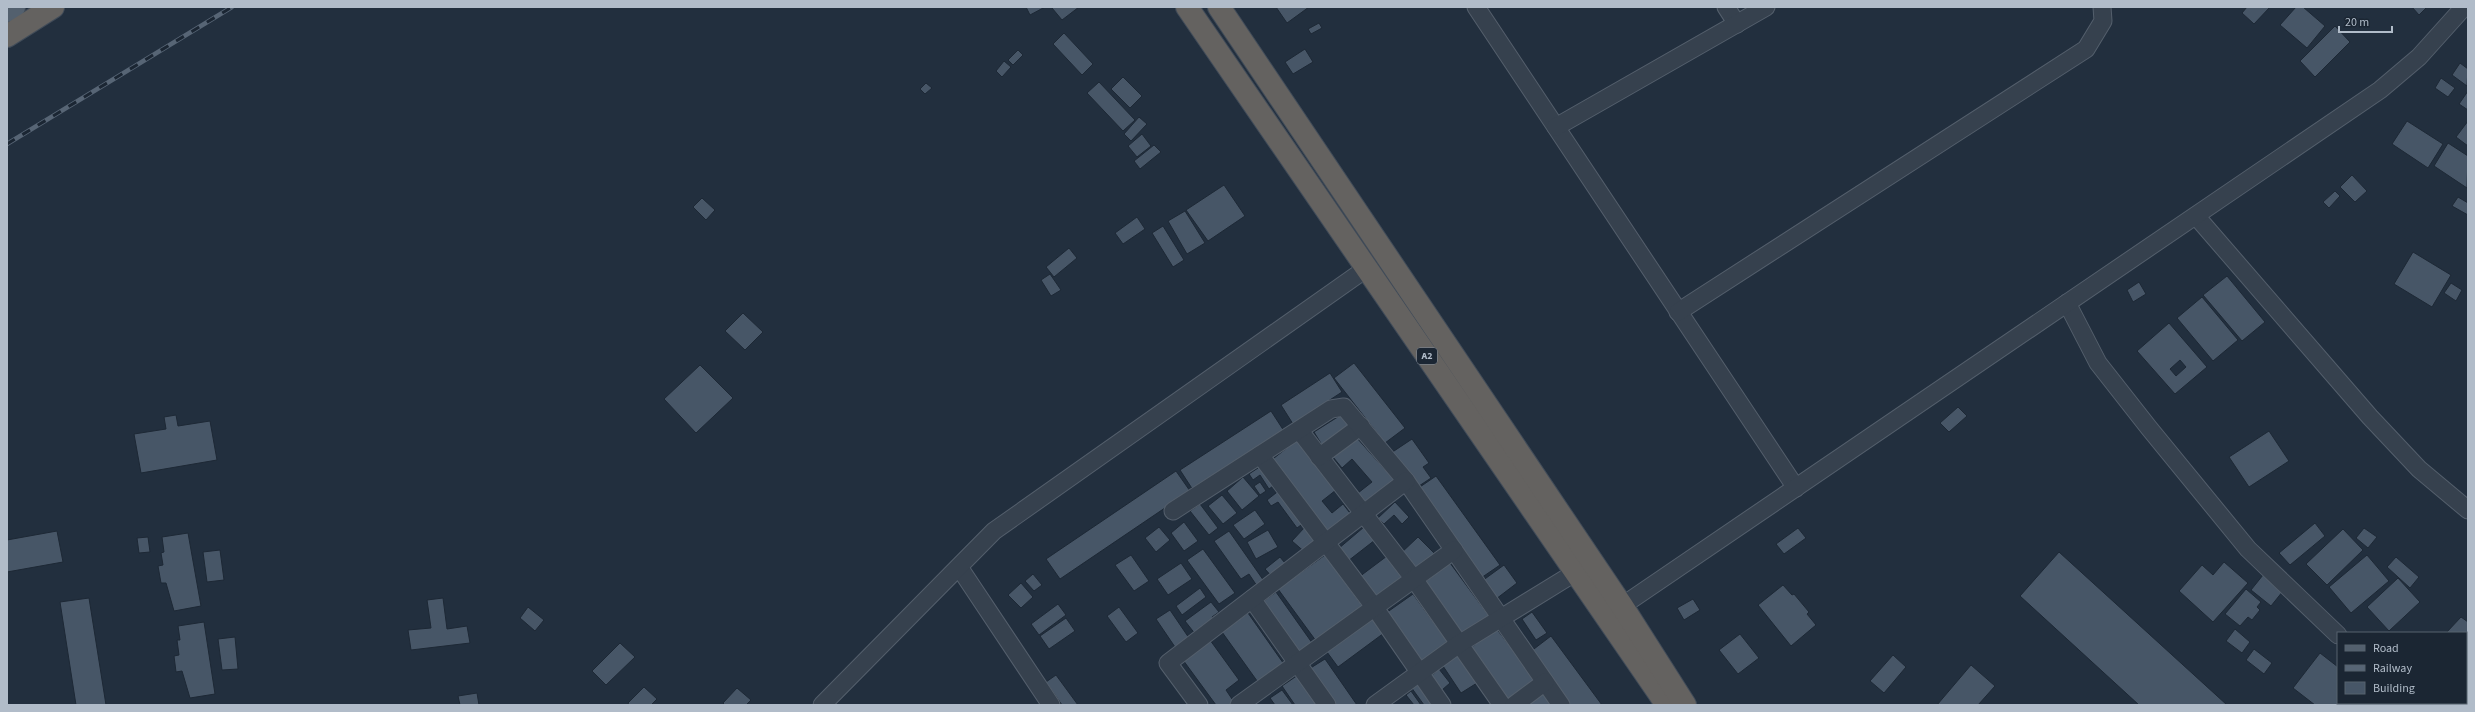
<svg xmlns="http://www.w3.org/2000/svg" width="2475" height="712" viewBox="0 0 2475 712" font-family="'Source Sans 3',sans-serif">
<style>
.building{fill:#475667;stroke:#1d2835;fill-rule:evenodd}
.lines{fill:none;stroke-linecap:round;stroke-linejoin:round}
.minor-casing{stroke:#545f6c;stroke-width:19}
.primary-casing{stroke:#3f4a57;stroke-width:24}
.trunk-casing{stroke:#414c59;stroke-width:24}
.minor{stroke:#36414e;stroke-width:17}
.primary{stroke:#53606e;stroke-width:22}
.trunk{stroke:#646260;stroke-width:22}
.rail-casing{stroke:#576575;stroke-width:4.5}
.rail{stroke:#1b2633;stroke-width:3;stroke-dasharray:9;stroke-linecap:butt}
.labels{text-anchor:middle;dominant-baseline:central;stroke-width:3;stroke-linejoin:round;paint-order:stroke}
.shield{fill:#1b2633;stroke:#848f9c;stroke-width:1}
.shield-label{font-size:10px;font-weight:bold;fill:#b1bcc9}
</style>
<rect width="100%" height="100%" fill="#222f3e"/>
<g class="building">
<path d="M1026 7H1045L1030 15Z"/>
<path d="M1053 7H1079L1062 20 1052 8Z"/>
<path d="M1276 7H1309L1287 23Z"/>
<path d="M2247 7H2270L2254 24 2242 13Z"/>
<path d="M2296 7H2303L2325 26 2307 48 2280 25Z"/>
<path d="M2412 7H2427L2419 15Z"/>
<path d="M1319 23 1322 28 1311 34 1308 29Z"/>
<path d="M2335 26 2350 42 2315 77 2300 61Z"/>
<path d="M1064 33 1093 64 1082 75 1053 44Z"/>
<path d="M1305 49 1313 62 1293 74 1285 62Z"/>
<path d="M1018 50 1023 55 1013 65 1008 60Z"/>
<path d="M1004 61 1011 67 1002 77 996 71Z"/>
<path d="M2460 63 2468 69 2467 86 2452 75Z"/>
<path d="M1123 77 1142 96 1130 108 1111 89Z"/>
<path d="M2441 78 2455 88 2448 97 2435 88Z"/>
<path d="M1099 82 1135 120 1123 131 1087 93Z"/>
<path d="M926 83 932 88 925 94 920 89Z"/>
<path d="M2468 91V110L2459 104Z"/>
<path d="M1139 117 1147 124 1131 141 1124 134Z"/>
<path d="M2407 121 2443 144 2428 168 2392 144Z"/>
<path d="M2468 121V146L2456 137Z"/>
<path d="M1142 134 1151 146 1137 157 1128 146Z"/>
<path d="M2448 143 2468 156 2467 188 2434 166Z"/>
<path d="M1154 145 1161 152 1140 169 1134 161Z"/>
<path d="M2352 175 2367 191 2355 202 2340 187Z"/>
<path d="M1224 185 1245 216 1208 241 1186 210Z"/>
<path d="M2335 191 2340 196 2329 208 2323 202Z"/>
<path d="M2458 197 2468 203V215L2452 206Z"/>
<path d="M702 198 715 210 706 220 693 207Z"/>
<path d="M1185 211 1205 243 1187 254 1168 221Z"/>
<path d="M1137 217 1145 229 1123 244 1115 233Z"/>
<path d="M1163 226 1184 260 1173 267 1152 233Z"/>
<path d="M1069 248 1077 258 1054 277 1046 267Z"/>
<path d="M2413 252 2451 275 2432 307 2394 284Z"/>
<path d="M1050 274 1061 290 1051 296 1041 280Z"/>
<path d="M2227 276 2265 322 2242 341 2203 295Z"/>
<path d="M2139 282 2146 294 2133 302 2127 290Z"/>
<path d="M2451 283 2462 290 2456 301 2444 293Z"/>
<path d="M2202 297 2238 340 2213 361 2177 318Z"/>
<path d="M743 313 763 332 745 350 725 331Z"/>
<path d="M2169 323 2207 367 2175 394 2137 351ZM2180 360 2186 367 2176 376 2170 369Z"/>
<path d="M1354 363 1405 428 1385 443 1334 378Z"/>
<path d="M700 365 733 398 696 433 664 399Z"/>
<path d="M1330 373 1342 392 1293 424 1281 405Z"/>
<path d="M1958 407 1967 416 1949 432 1940 423Z"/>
<path d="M1271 411 1284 431 1193 490 1180 470Z"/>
<path d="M1344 413 1352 426 1322 445 1314 432Z"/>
<path d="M176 415 178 426 210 421 217 460 141 473 134 434 166 429 164 417Z"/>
<path d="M2269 431 2289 461 2249 487 2229 457Z"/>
<path d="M1356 437 1397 483 1370 507 1358 493 1372 482 1352 459 1342 468 1333 457Z"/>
<path d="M1412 439 1429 463 1423 467 1431 478 1416 488 1391 453Z"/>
<path d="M1297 440 1336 490 1322 501 1332 513 1343 504 1353 517 1328 537 1269 462Z"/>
<path d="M1264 464 1277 483 1269 489 1260 475 1253 480 1249 474Z"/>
<path d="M1176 471 1190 491 1060 579 1046 559Z"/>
<path d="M1436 476 1500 565 1481 578 1417 489Z"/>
<path d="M1243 477 1259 496 1242 510 1227 491Z"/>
<path d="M1260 482 1266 491 1260 495 1254 486Z"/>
<path d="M1281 489 1305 522 1297 528 1278 502 1271 506 1267 500Z"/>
<path d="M1222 495 1237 513 1223 524 1208 506Z"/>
<path d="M1395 502 1409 517 1402 524 1394 515 1384 524 1378 518Z"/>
<path d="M1200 504 1218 528 1209 535 1190 511Z"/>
<path d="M1255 510 1265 524 1244 539 1233 525Z"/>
<path d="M1184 522 1198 541 1184 551 1171 533Z"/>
<path d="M2315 523 2325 536 2290 565 2279 553Z"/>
<path d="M1159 527 1170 540 1156 552 1145 538Z"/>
<path d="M1364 527 1375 540 1348 561 1338 549Z"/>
<path d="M1304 528 1318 541 1307 554 1292 541Z"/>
<path d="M1798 528 1806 538 1784 554 1776 544Z"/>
<path d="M2364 528 2377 537 2368 548 2356 538Z"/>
<path d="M2343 529 2363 550 2327 585 2306 564Z"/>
<path d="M1268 530 1278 547 1256 559 1247 542Z"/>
<path d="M57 531 63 562 7 572V540Z"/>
<path d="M1229 531 1264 581 1257 586 1249 574 1241 579 1214 541Z"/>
<path d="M188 533 201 606 174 611 166 583H161L158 566 163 565 161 553 164 552 162 537Z"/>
<path d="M148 537 150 552 139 553 137 538Z"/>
<path d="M1418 537 1435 554 1417 572 1400 554Z"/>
<path d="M1203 549 1235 593 1219 604 1187 560Z"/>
<path d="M220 550 224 580 207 582 203 552Z"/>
<path d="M2059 552 2227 705H2139L2020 596Z"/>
<path d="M1131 555 1149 581 1134 591 1115 565Z"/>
<path d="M1325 555 1366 611 1319 645 1278 589Z"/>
<path d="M2367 555 2389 581 2351 613 2329 587Z"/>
<path d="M1387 556 1404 580 1376 600 1359 577Z"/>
<path d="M1280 557 1289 568 1274 579 1265 569Z"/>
<path d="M2396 557 2419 577 2410 588 2387 567Z"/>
<path d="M2224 562 2248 583 2213 622 2179 591 2202 565 2213 575Z"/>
<path d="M1181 563 1192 579 1168 595 1157 579Z"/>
<path d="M1450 563 1489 616 1460 636 1422 584Z"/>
<path d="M1504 565 1517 583 1496 599 1482 581Z"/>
<path d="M1033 574 1042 585 1034 591 1025 581Z"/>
<path d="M2263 575 2283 591 2271 606 2251 590Z"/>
<path d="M2398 578 2420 602 2389 631 2367 607Z"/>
<path d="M1021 583 1033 597 1021 608 1008 595Z"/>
<path d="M1783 585 1792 595 1794 594 1809 612 1807 614 1816 625 1791 646 1758 605Z"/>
<path d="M1200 588 1206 597 1182 615 1176 606Z"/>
<path d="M2246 589 2261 602 2257 607 2260 610 2252 620 2248 617 2240 626 2225 614Z"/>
<path d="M1276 592 1315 647 1300 658 1261 603Z"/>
<path d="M1413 594 1450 645 1422 665 1386 613Z"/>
<path d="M89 598 106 705H76L60 602Z"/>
<path d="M443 598 447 629 467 626 470 643 411 650 408 630 431 628 427 600Z"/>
<path d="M1693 599 1700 610 1684 620 1677 608Z"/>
<path d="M1211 602 1219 612 1212 617 1215 621 1196 635 1185 621Z"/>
<path d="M1058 604 1066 615 1039 635 1031 624Z"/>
<path d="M528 607 544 620 535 631 520 618Z"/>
<path d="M1119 607 1138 633 1126 642 1107 616Z"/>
<path d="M1170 610 1189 638 1175 647 1156 619Z"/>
<path d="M1532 612 1547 633 1536 640 1522 619Z"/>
<path d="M1248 613 1286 667 1260 685 1222 632Z"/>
<path d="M2461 617 2468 622V665L2466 664V633H2446Z"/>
<path d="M1066 618 1075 631 1049 649 1040 636Z"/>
<path d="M1373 618 1384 633 1338 667 1327 652Z"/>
<path d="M204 622 215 694 190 698 182 671 176 672 174 656 179 655 177 640H180L178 626Z"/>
<path d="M1496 628 1535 679 1507 700 1468 650Z"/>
<path d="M2235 629 2250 642 2242 653 2226 641Z"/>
<path d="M1740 634 1759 658 1738 674 1719 650Z"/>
<path d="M1551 636 1602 705H1569L1530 652Z"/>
<path d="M235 637 238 669 222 670 218 639Z"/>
<path d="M1210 640 1239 680 1226 690 1236 705H1216L1183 660Z"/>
<path d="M620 643 635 657 606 685 592 671Z"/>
<path d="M2254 649 2272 663 2264 674 2246 660Z"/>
<path d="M2320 653 2338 667V703H2382L2381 705H2315L2293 688Z"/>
<path d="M1458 655 1477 683 1461 693 1443 666Z"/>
<path d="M1893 655 1906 667 1884 693 1870 681Z"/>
<path d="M1325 659 1357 705H1334L1309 669Z"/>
<path d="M1971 665 1995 686 1978 705H1937Z"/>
<path d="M1439 669 1450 683 1442 690 1431 676Z"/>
<path d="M1056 675 1078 705H1062L1046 682Z"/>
<path d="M1298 675 1317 703 1314 705H1295L1282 686Z"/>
<path d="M1420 681 1437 705H1424L1411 687Z"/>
<path d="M644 687 657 699 651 705H629L628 703Z"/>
<path d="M737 688 751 700 746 705H725L723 703Z"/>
<path d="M1282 690 1293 705H1275L1270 698Z"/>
<path d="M1411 691 1421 705H1414L1406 695Z"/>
<path d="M1542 692 1551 705H1525Z"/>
<path d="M477 693 479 705H460L458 696Z"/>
</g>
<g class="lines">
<defs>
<g id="minor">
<path d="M1476 7 1796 488"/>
<path d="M1726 7 1737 24"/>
<path d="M1556 127 1766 7"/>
<path d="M2196 216 2370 417 2419 469 2468 510"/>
<path d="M2067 303 2098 363 2149 428 2248 549 2338 635"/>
<path d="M1678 312 2086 49 2103 21 2102 7"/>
<path d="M1299 430 1414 579 1502 705"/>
<path d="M1260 455 1375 608 1442 705"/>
<path d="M1319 457 1361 426"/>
<path d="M1173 511 1331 409 1344 407 1406 481 1561 705"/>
<path d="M959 567 1051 705"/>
<path d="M1252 599 1327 705"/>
<path d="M1622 606 2380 90 2419 57 2464 7"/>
<path d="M2414 703 2416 705"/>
<path d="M822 705 994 531 1367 268"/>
<path d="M1199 705 1168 663 1406 481"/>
<path d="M1239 705 1454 550"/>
<path d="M1375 705 1459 644 1576 572"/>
<path d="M1514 705 1545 682"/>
</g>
<path id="primary" d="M7 11 14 7"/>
<g id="trunk">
<path d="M1187 7 1667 705"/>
<path d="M1219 7 1622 606 1685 705"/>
<path d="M7 36 53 7"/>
</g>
</defs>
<use href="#minor" class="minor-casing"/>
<use href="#primary" class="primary-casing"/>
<use href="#trunk" class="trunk-casing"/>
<use href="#minor" class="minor"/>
<use href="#primary" class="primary"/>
<use href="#trunk" class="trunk"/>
<defs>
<path id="rail" d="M7 144 232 7"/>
</defs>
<use href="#rail" class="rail-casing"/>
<use href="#rail" class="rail"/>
</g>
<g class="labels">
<rect class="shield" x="1417" y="348" width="20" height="16" rx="3"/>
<g class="shield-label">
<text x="1427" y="356">A2</text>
</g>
</g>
<rect width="2475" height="712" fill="none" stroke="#b1bcc9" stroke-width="16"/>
<rect x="2337" y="632" width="130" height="72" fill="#1b2633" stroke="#57626f"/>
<rect x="2345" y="645" width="20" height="6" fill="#53606e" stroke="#57626f"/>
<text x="2373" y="652" font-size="12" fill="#b1bcc9">Road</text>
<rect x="2345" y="665" width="20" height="6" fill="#576575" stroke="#57626f"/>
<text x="2373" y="672" font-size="12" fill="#b1bcc9">Railway</text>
<rect x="2345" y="682" width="20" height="12" fill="#475667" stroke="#57626f"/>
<text x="2373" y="692" font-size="12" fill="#b1bcc9">Building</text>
<path d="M2339 26v6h53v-6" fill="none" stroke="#b1bcc9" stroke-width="2"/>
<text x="2345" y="26" font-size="12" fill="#b1bcc9" stroke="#1b2633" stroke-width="3" paint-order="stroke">20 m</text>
</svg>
